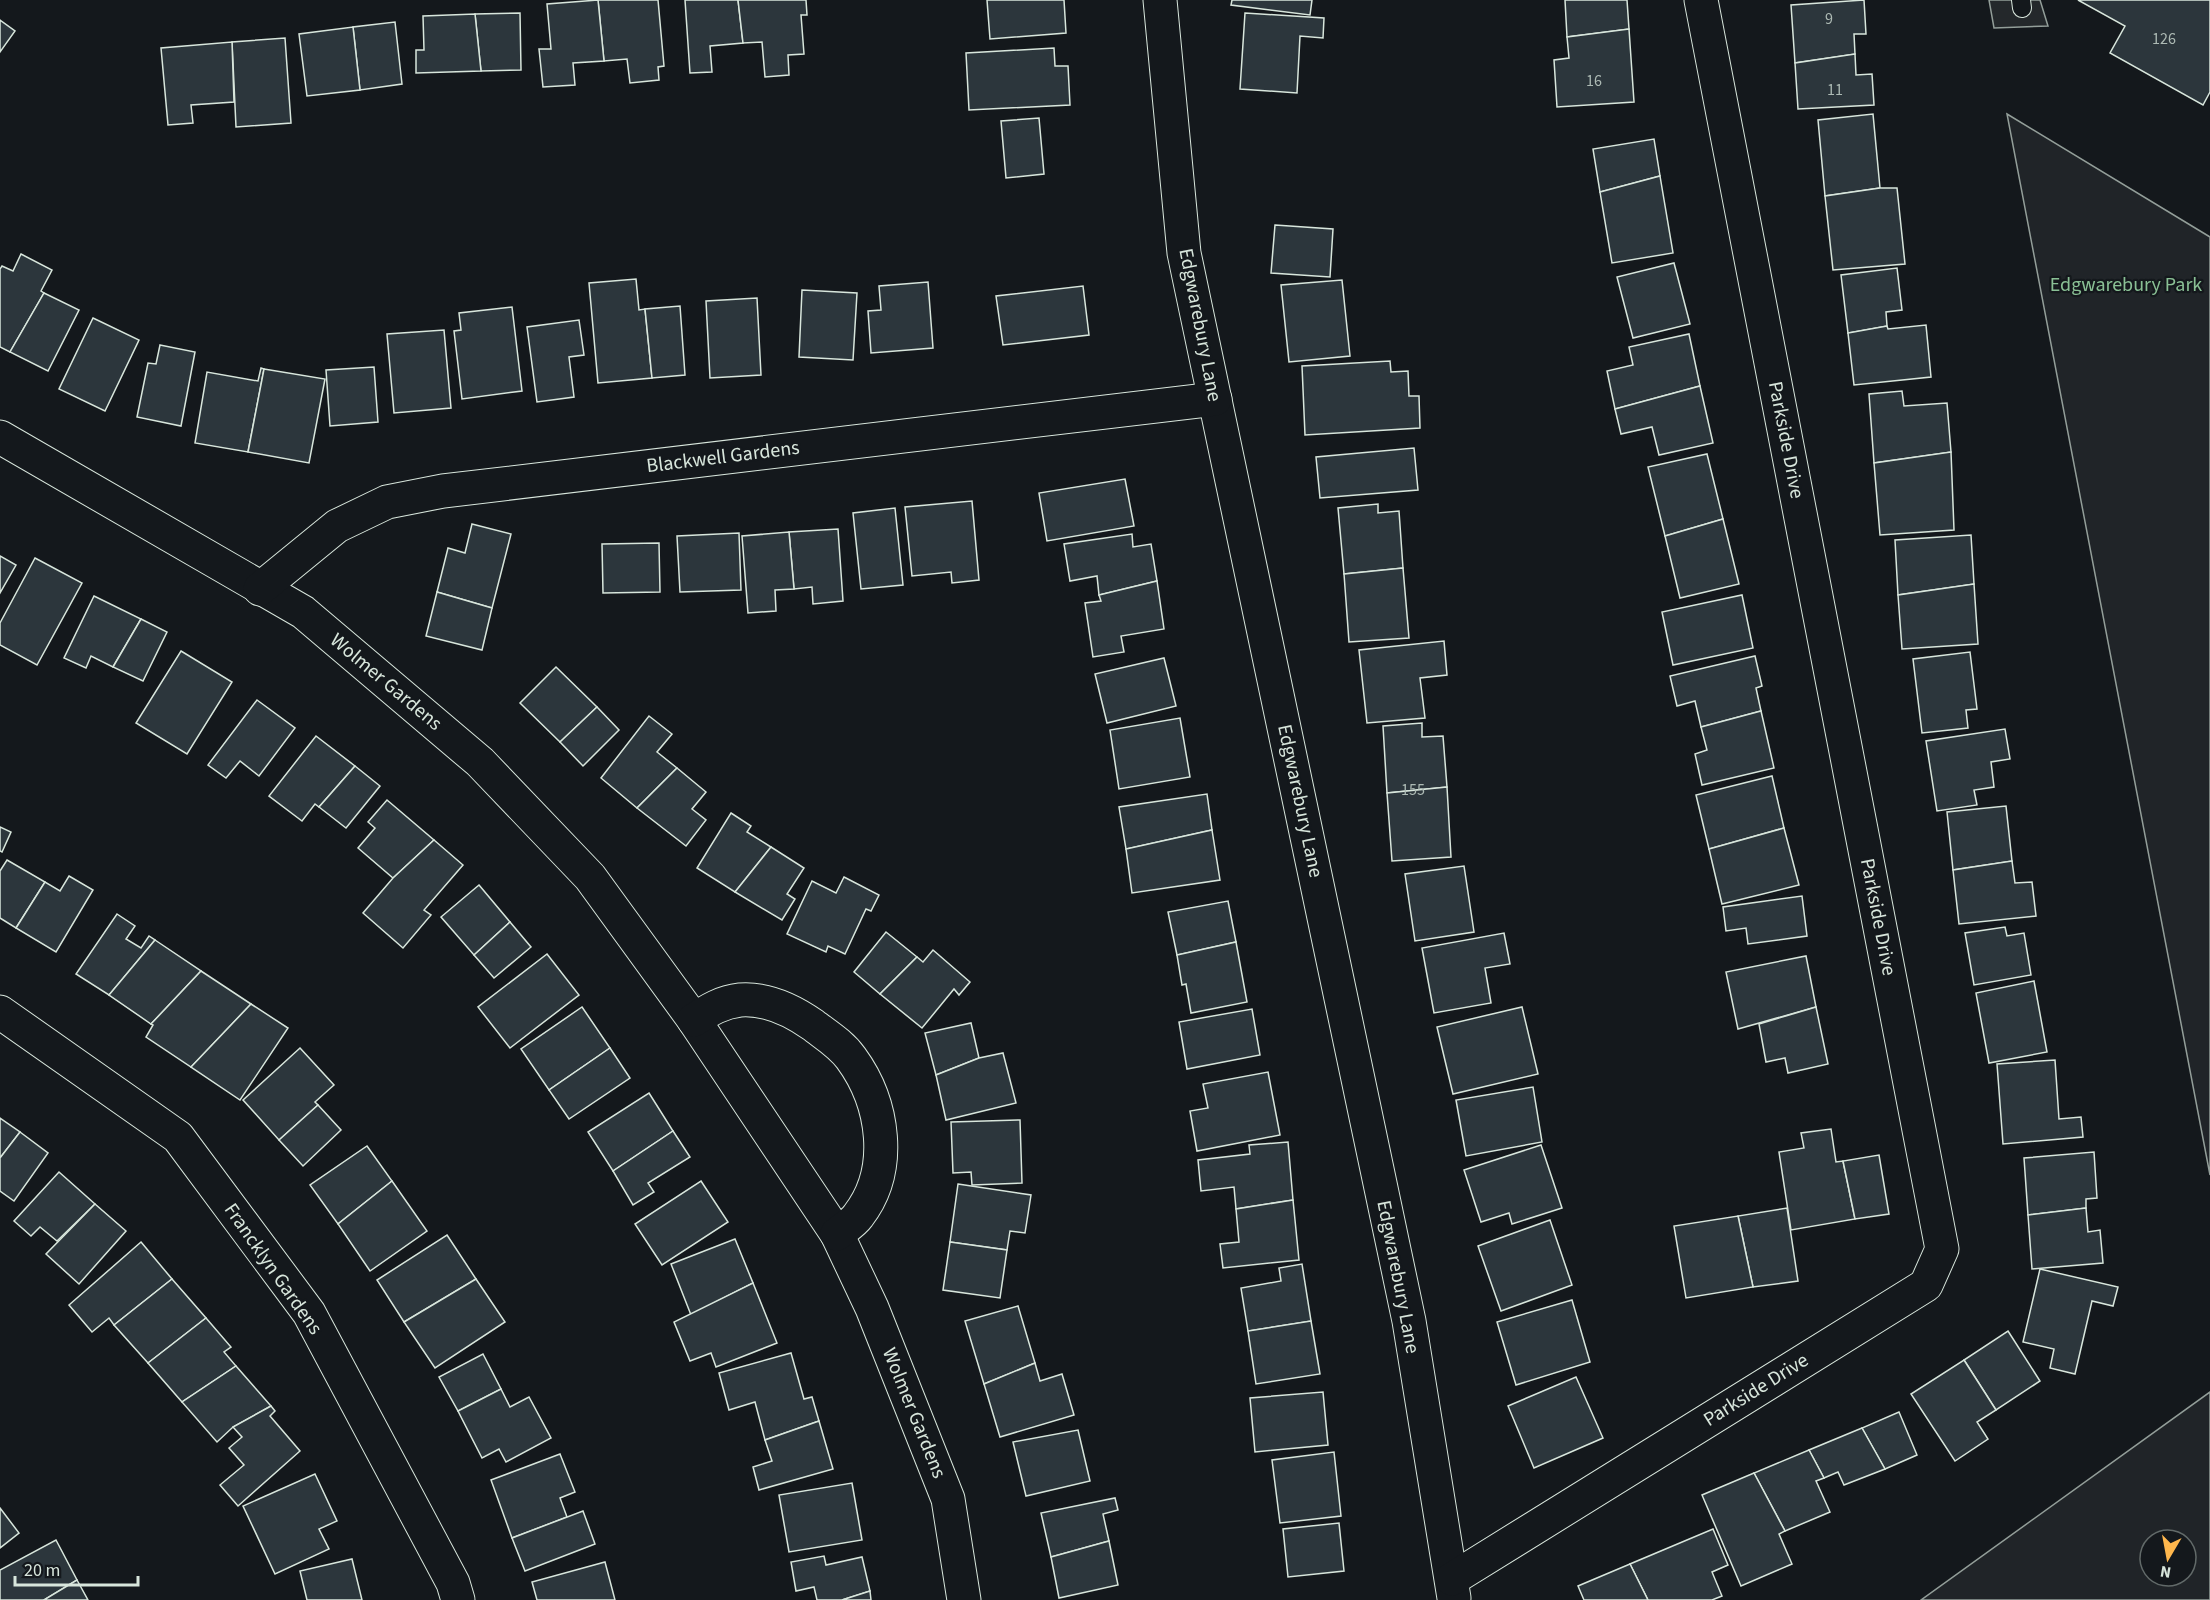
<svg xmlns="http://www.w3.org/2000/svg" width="2210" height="1600" viewBox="0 0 2210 1600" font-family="'Source Sans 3',sans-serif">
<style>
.green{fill:#202428;stroke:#939e99;stroke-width:1.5;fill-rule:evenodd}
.parking{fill:#24282b;stroke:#939e99;stroke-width:1.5}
.building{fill:#2c363c;stroke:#d8e6dc;stroke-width:1.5}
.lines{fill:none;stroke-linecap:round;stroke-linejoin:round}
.service-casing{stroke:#d8e6dc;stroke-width:20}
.minor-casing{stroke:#d8e6dc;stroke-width:35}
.service{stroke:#14181c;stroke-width:18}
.minor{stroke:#14181c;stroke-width:33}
.labels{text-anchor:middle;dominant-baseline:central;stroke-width:4.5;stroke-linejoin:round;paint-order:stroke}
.number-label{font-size:16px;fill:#adbab4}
.park-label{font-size:20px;fill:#8ac095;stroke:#14181c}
.street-label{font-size:20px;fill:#d8e6dc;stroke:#14181c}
</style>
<rect width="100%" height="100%" fill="#14181c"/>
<g class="green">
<path d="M2007 114 2210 237V1175Z"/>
<path d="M2210 1392V1600H1921ZM2150 1540H2186V1576H2150Z"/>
</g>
<path class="parking" d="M1989 0H2040L2048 26 1994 28Z"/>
<g class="building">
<path d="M598 0H658L664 66 658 67 659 80 630 83 627 59 604 61Z"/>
<path d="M598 0 604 61 573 63 575 85 543 87 539 49H551L547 4Z"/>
<path d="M685 0H738L743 43 710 46 712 72 690 73Z"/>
<path d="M738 0H806L807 15H801L804 54 788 55 789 75 765 77 762 42 743 43Z"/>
<path d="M987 0H1064L1066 33 990 39Z"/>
<path d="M1232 0H1312L1310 15 1231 5Z"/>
<path d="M1565 0H1627L1629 29 1567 37Z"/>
<path d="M1864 0 1866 34H1854L1855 54 1795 63 1791 5Z"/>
<path d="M2078 0H2210V92L2203 105 2110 53 2125 26Z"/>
<path d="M520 13 521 70 481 71 475 14Z"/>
<path d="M1245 13 1324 18 1323 38 1300 36 1297 93 1240 89Z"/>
<path d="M475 14 481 71 416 73V50H424L423 16Z"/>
<path d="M0 20 15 31 0 52Z"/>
<path d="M395 22 402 84 360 90 353 27Z"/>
<path d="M353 27 360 90 307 96 299 34Z"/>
<path d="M1629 29 1634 102 1557 107 1554 60 1569 58 1567 37Z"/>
<path d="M285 38 291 123 236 127 232 42Z"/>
<path d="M232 42 234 102 191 105 193 123 168 125 161 48Z"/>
<path d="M1054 48 1055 66H1068L1070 105 969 110 966 53Z"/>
<path d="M1855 54 1856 75 1872 74 1874 105 1798 109 1795 63Z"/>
<path d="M1873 114 1880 188 1825 196 1818 120Z"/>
<path d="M1039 118 1044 174 1006 178 1001 121Z"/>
<path d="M1654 139 1660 176 1600 192 1593 149Z"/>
<path d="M1660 176 1673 253 1612 263 1600 192Z"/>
<path d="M1880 188H1897L1905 264 1833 270 1825 196Z"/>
<path d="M1275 225 1333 229 1330 277 1271 273Z"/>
<path d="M21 254 52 270 41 291 44 293 10 352 0 347V269L2 266 13 271Z"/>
<path d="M1674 263 1690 324 1633 338 1617 277Z"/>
<path d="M1897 268 1902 310 1886 312 1887 326 1848 333 1841 275Z"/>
<path d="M636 279 639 310 645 309 652 378 598 383 589 283Z"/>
<path d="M1342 280 1350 356 1289 362 1281 285Z"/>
<path d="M928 282 933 348 871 353 868 311 881 310 879 286Z"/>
<path d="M1083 286 1089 335 1003 345 996 296Z"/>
<path d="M802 290 857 293 853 360 799 357Z"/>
<path d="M44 293 79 310 48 371 10 352Z"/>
<path d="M757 298 761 375 710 378 706 301Z"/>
<path d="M680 306 685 375 652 378 645 309Z"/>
<path d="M512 307 522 391 462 399 454 331 461 330 459 313Z"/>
<path d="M93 318 139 340 105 411 59 389Z"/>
<path d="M579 320 584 355 569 357 574 397 537 402 527 327Z"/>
<path d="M1926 325 1931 377 1854 385 1848 333 1887 326 1888 329Z"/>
<path d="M444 330 451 408 394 413 387 334Z"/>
<path d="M1689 334 1700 386 1615 409 1607 371 1633 365 1629 347Z"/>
<path d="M160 345 195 352 181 426 137 417 148 363 156 364Z"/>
<path d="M1390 361 1391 372 1408 371 1409 396H1419L1420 428 1305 435 1302 366Z"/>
<path d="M374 367 378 422 330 426 326 370Z"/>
<path d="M261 368 264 369 248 452 195 443 207 372 258 381Z"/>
<path d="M264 369 325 379 309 463 248 452Z"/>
<path d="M1700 386 1713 443 1659 455 1652 427 1621 434 1615 409Z"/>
<path d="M1902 391 1904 406 1947 403 1951 452 1874 463 1869 394Z"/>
<path d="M1414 448 1418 490 1320 498 1316 457Z"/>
<path d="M1951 452 1954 530 1880 535 1874 463Z"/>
<path d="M1707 454 1723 519 1665 536 1648 467Z"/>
<path d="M1125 479 1134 526 1047 541 1039 493Z"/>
<path d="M972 501 979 580 952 583 951 572 912 576 905 507Z"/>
<path d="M1378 504V513L1399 511 1403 568 1344 574 1338 508Z"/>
<path d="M895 508 903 585 861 589 853 513Z"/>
<path d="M1723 519 1739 584 1680 598 1665 536Z"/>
<path d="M472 524 511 534 492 608 437 592 448 548 465 553Z"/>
<path d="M838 529 843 601 813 604 812 587 794 589 789 532Z"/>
<path d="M789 532 794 589 775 590 776 611 748 613 742 536Z"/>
<path d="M739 533 741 590 680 592 677 536Z"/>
<path d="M1132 534 1133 547 1151 544 1157 581 1099 595 1097 576 1070 581 1064 544Z"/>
<path d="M1971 535 1974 584 1898 595 1895 540Z"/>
<path d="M659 543 660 592 603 593 602 544Z"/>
<path d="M0 556 16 565 0 593Z"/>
<path d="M35 558 82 583 37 665 0 645V623Z"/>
<path d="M1403 568 1409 638 1349 642 1344 574Z"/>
<path d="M1157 581 1164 629 1121 636 1124 652 1093 657 1085 603 1101 601 1099 595Z"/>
<path d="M1974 584 1978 644 1902 649 1898 595Z"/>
<path d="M437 592 492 608 482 650 426 636Z"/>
<path d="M1742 595 1753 648 1673 665 1662 612Z"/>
<path d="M94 596 141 619 113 667 91 656 86 668 64 658Z"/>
<path d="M141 619 167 632 143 681 113 667Z"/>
<path d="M1444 641 1447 675 1420 678 1425 718 1367 723 1359 650Z"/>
<path d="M181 651 232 682 187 754 136 723Z"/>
<path d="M1970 652 1977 709 1966 710 1968 728 1922 733 1913 659Z"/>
<path d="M1755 656 1762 686 1756 688 1761 711 1701 727 1695 701 1677 706 1670 676Z"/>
<path d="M1164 658 1176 706 1107 723 1095 674Z"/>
<path d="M556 667 597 707 560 742 520 703Z"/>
<path d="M257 700 295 728 259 776 240 761 226 778 208 765Z"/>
<path d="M597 707 619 730 583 766 560 742Z"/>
<path d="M1761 711 1774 768 1702 785 1695 754 1707 750 1701 727Z"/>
<path d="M649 716 672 734 657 752 677 768 637 808 601 778Z"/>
<path d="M1180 718 1190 777 1119 789 1110 730Z"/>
<path d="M1422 723V737L1443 736 1447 787 1387 793 1383 726Z"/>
<path d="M2005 729 2010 759 1991 762 1994 787 1974 790 1977 805 1937 811 1926 741Z"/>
<path d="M316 736 355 766 319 807 315 804 302 821 269 796Z"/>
<path d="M355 766 380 786 346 828 319 807Z"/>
<path d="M677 768 706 792 692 809 706 820 686 846 637 808Z"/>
<path d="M1772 776 1784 828 1709 849 1696 795Z"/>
<path d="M1447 787 1451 857 1392 861 1387 793Z"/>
<path d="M1207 794 1212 830 1126 849 1119 807Z"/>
<path d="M387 800 434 840 393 878 358 848 375 828 368 822Z"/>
<path d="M2006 806 2012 861 1953 870 1947 812Z"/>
<path d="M731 813 751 826 747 832 771 847 735 892 697 868Z"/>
<path d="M0 827 11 832 2 852 0 851Z"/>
<path d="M1784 828 1799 885 1722 904 1709 849Z"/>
<path d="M1212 830 1220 880 1132 893 1126 849Z"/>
<path d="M434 840 463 865 424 910 431 915 403 948 363 913 393 878Z"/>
<path d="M771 847 804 868 787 894 795 899 782 920 735 892Z"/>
<path d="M7 860 45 882 16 928 0 918V871Z"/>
<path d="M2012 861 2015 883 2032 882 2036 916 1959 924 1953 870Z"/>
<path d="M1464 866 1474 932 1415 941 1405 874Z"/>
<path d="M69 876 93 890 56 952 16 928 45 882 60 891Z"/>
<path d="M844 877 879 895 871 911 866 909 845 954 828 946 826 952 787 934 812 881 836 893Z"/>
<path d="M479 885 510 922 474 955 441 917Z"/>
<path d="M1802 896 1807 936 1748 944 1746 928 1726 931 1723 907Z"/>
<path d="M1228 901 1236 942 1177 955 1168 912Z"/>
<path d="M117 914 135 926 126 939 141 948 149 936 155 940 109 995 76 974Z"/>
<path d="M510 922 531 947 494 978 474 955Z"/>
<path d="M2005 927 2007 936 2024 933 2031 975 1974 985 1965 933Z"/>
<path d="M886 932 917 957 880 994 854 972Z"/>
<path d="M1504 933 1510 964 1485 968 1491 1003 1434 1013 1422 948Z"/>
<path d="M155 940 201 971 151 1024 109 995Z"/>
<path d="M1236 942 1247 1002 1191 1013 1186 984 1182 985 1177 955Z"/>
<path d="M933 950 970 982 959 995 954 989 922 1028 880 994 917 957 923 962Z"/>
<path d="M547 954 579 995 510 1048 478 1007Z"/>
<path d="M1806 956 1816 1007 1738 1029 1726 972Z"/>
<path d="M201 971 251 1004 191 1067 146 1037 153 1025 151 1024Z"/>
<path d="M2034 981 2047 1052 1989 1063 1976 993Z"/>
<path d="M251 1004 288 1028 240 1100 191 1067Z"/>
<path d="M582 1007 610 1048 549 1090 521 1049Z"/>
<path d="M1522 1007 1538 1074 1453 1094 1437 1027Z"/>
<path d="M1816 1007 1828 1064 1788 1073 1785 1058 1766 1062 1759 1024Z"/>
<path d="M1252 1009 1260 1055 1187 1069 1179 1022Z"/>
<path d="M971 1023 979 1058 936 1075 925 1033Z"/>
<path d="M300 1048 334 1085 315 1102 318 1105 279 1140 243 1100Z"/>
<path d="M610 1048 630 1078 569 1119 549 1090Z"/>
<path d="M1003 1053 1016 1103 946 1120 936 1075 979 1058Z"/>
<path d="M2055 1060 2059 1119 2081 1117 2083 1137 2003 1144 1997 1064Z"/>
<path d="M1268 1072 1280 1135 1197 1151 1190 1111 1208 1108 1203 1084Z"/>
<path d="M1533 1087 1542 1142 1466 1156 1456 1100Z"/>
<path d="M649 1093 673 1131 613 1171 588 1132Z"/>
<path d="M318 1105 341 1130 303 1166 279 1140Z"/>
<path d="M0 1118 20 1132 0 1158Z"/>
<path d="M1020 1120 1022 1183 972 1185 971 1172 953 1173 951 1122Z"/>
<path d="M1831 1129 1836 1162 1843 1161 1855 1219 1791 1230 1779 1152 1804 1148 1801 1133Z"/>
<path d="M673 1131 690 1157 648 1183 654 1192 633 1205 613 1171Z"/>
<path d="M20 1132 48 1153 14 1201 0 1191V1158Z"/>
<path d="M1288 1142 1293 1200 1236 1209 1234 1187 1201 1191 1198 1160 1250 1154 1249 1145Z"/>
<path d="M1541 1145 1562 1208 1512 1224 1509 1213 1481 1222 1464 1170Z"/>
<path d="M367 1146 392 1181 338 1224 310 1185Z"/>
<path d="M2094 1152 2097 1198 2086 1199V1208L2028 1215 2024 1158Z"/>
<path d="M1879 1155 1889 1214 1855 1219 1843 1161Z"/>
<path d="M59 1172 95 1204 57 1241 40 1227 31 1236 14 1221Z"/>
<path d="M392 1181 427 1231 370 1271 338 1224Z"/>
<path d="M701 1181 728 1222 662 1265 635 1224Z"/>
<path d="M958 1184 1031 1195 1025 1233 1010 1231 1007 1250 950 1242Z"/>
<path d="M1293 1200 1299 1260 1223 1268 1220 1244 1239 1242 1236 1209Z"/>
<path d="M95 1204 126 1231 79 1284 46 1254Z"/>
<path d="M1787 1208 1798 1281 1753 1287 1738 1216Z"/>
<path d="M2086 1208 2088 1232 2100 1230 2103 1263 2032 1269 2028 1215Z"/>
<path d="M1738 1216 1753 1287 1686 1298 1674 1226Z"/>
<path d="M1550 1220 1572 1285 1501 1311 1478 1246Z"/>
<path d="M447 1235 476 1279 404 1322 377 1280Z"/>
<path d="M735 1239 753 1283 691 1315 671 1264Z"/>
<path d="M141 1242 172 1279 114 1325 109 1318 92 1332 69 1305Z"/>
<path d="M950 1242 1007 1250 1000 1298 943 1290Z"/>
<path d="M1302 1264 1311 1321 1248 1331 1241 1288 1281 1281 1279 1268Z"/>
<path d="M2040 1269 2118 1287 2113 1306 2092 1301 2075 1374 2050 1368 2054 1349 2023 1342Z"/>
<path d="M172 1279 206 1318 148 1363 114 1325Z"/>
<path d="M476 1279 505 1322 435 1368 404 1322Z"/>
<path d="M753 1283 777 1343 716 1367 711 1353 690 1361 674 1322Z"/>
<path d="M1572 1300 1590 1362 1516 1385 1497 1322Z"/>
<path d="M1018 1306 1035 1363 984 1384 965 1321Z"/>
<path d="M206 1318 231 1347 224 1352 236 1366 182 1402 148 1363Z"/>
<path d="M1311 1321 1320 1374 1256 1384 1248 1331Z"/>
<path d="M2008 1331 2040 1381 1996 1410 1964 1360Z"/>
<path d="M791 1353 804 1399 812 1397 819 1421 765 1440 755 1402 729 1410 719 1373Z"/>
<path d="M483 1354 501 1389 458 1411 439 1377Z"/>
<path d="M1964 1360 1996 1410 1977 1422 1988 1439 1955 1461 1911 1394Z"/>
<path d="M1035 1363 1040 1381 1062 1374 1074 1415 1000 1437 984 1384Z"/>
<path d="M236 1366 271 1406 233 1427 217 1442 182 1402Z"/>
<path d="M1576 1377 1603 1438 1534 1468 1508 1406Z"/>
<path d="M501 1389 510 1407 529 1397 551 1438 506 1462 499 1449 482 1458 458 1411Z"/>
<path d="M1323 1392 1328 1445 1255 1452 1250 1398Z"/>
<path d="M271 1406 275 1411 270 1416 300 1451 238 1506 220 1485 244 1465 229 1448 242 1437 233 1427Z"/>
<path d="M1899 1412 1917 1455 1885 1469 1862 1428Z"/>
<path d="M819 1421 833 1469 759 1490 753 1467 772 1461 765 1440Z"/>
<path d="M1862 1428 1885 1469 1844 1485 1838 1472 1824 1478 1809 1450Z"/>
<path d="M1078 1430 1090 1481 1026 1496 1013 1442Z"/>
<path d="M1809 1450 1824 1478 1816 1481 1830 1512 1785 1531 1754 1473Z"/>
<path d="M1334 1452 1341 1516 1280 1523 1272 1460Z"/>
<path d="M560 1454 575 1492 560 1498 567 1517 512 1538 491 1480Z"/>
<path d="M1754 1473 1785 1531 1779 1534 1792 1564 1741 1586 1702 1495Z"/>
<path d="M315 1474 337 1521 319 1529 329 1549 275 1574 243 1506Z"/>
<path d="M852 1483 862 1540 789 1552 779 1495Z"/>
<path d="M1115 1498 1118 1510 1103 1514 1109 1541 1051 1557 1041 1513Z"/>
<path d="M0 1508 19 1533 0 1548Z"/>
<path d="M583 1511 595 1544 525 1571 512 1538Z"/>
<path d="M1339 1523 1344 1571 1288 1577 1283 1529Z"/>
<path d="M1713 1529 1728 1565 1712 1572 1722 1596 1712 1600H1648L1630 1564Z"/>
<path d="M56 1540 77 1580 44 1600H0V1570Z"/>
<path d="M1109 1541 1118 1585 1059 1598 1051 1557Z"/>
<path d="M824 1556 826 1565 862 1557 870 1591 842 1600H817L814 1587 796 1591 791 1562Z"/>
<path d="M352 1559 362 1600H307L300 1571Z"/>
<path d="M605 1562 615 1600H537L532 1582Z"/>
<path d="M1630 1564 1648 1600H1584L1578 1586Z"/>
<path d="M77 1580 88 1600H44Z"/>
<path d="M870 1591 871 1600H842Z"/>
</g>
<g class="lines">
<defs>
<path id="service" d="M2021 0 2022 8"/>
<g id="minor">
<path d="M1160 0 1184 253 1409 1321 1454 1598"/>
<path d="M0 437 303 612 480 762 590 877 694 1020 837 1234 872 1308 948 1499 964 1600"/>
<path d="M260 589 337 526 387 502 443 491 1215 399"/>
<path d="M0 1012 178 1137 309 1313 453 1583 458 1600"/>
<path d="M694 1020C709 1010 722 1002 740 1000 766 998 793 1011 813 1025 826 1035 841 1044 851 1058 884 1103 894 1170 858 1216 853 1223 844 1228 837 1234"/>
<path d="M1452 1579 1926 1285 1942 1249 1701 0"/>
</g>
</defs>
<use href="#service" class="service-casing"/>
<use href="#minor" class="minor-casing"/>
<use href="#service" class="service"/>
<use href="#minor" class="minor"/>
</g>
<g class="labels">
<g class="number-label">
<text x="1829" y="19">9</text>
<text x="2164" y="39">126</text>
<text x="1594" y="81">16</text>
<text x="1835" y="90">11</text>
<text x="1413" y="790">155</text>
</g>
<g class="park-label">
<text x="2126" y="285">Edgwarebury Park</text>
</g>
<g class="street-label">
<text transform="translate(1200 325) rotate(79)">Edgwarebury Lane</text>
<text transform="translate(1786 440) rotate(79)">Parkside Drive</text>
<text transform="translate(723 457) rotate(-7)">Blackwell Gardens</text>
<text transform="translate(386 682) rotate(40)">Wolmer Gardens</text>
<text transform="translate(1300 801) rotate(78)">Edgwarebury Lane</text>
<text transform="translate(1878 917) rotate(79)">Parkside Drive</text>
<text transform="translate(273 1269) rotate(55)">Francklyn Gardens</text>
<text transform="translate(1398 1277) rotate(79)">Edgwarebury Lane</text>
<text transform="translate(1756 1390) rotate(-32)">Parkside Drive</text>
<text transform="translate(914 1413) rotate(68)">Wolmer Gardens</text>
</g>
</g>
<g transform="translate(2168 1558) rotate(190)"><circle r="28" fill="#14181c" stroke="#626a69" stroke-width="1.5"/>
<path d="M0-4.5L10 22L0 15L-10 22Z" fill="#ffb74d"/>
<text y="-9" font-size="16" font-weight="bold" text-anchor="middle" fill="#d8e6dc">N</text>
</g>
<path d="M15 1576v9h123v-9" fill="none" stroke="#d8e6dc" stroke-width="3"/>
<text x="24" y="1576" font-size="18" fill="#d8e6dc" stroke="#14181c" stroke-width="4.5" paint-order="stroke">20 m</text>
</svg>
